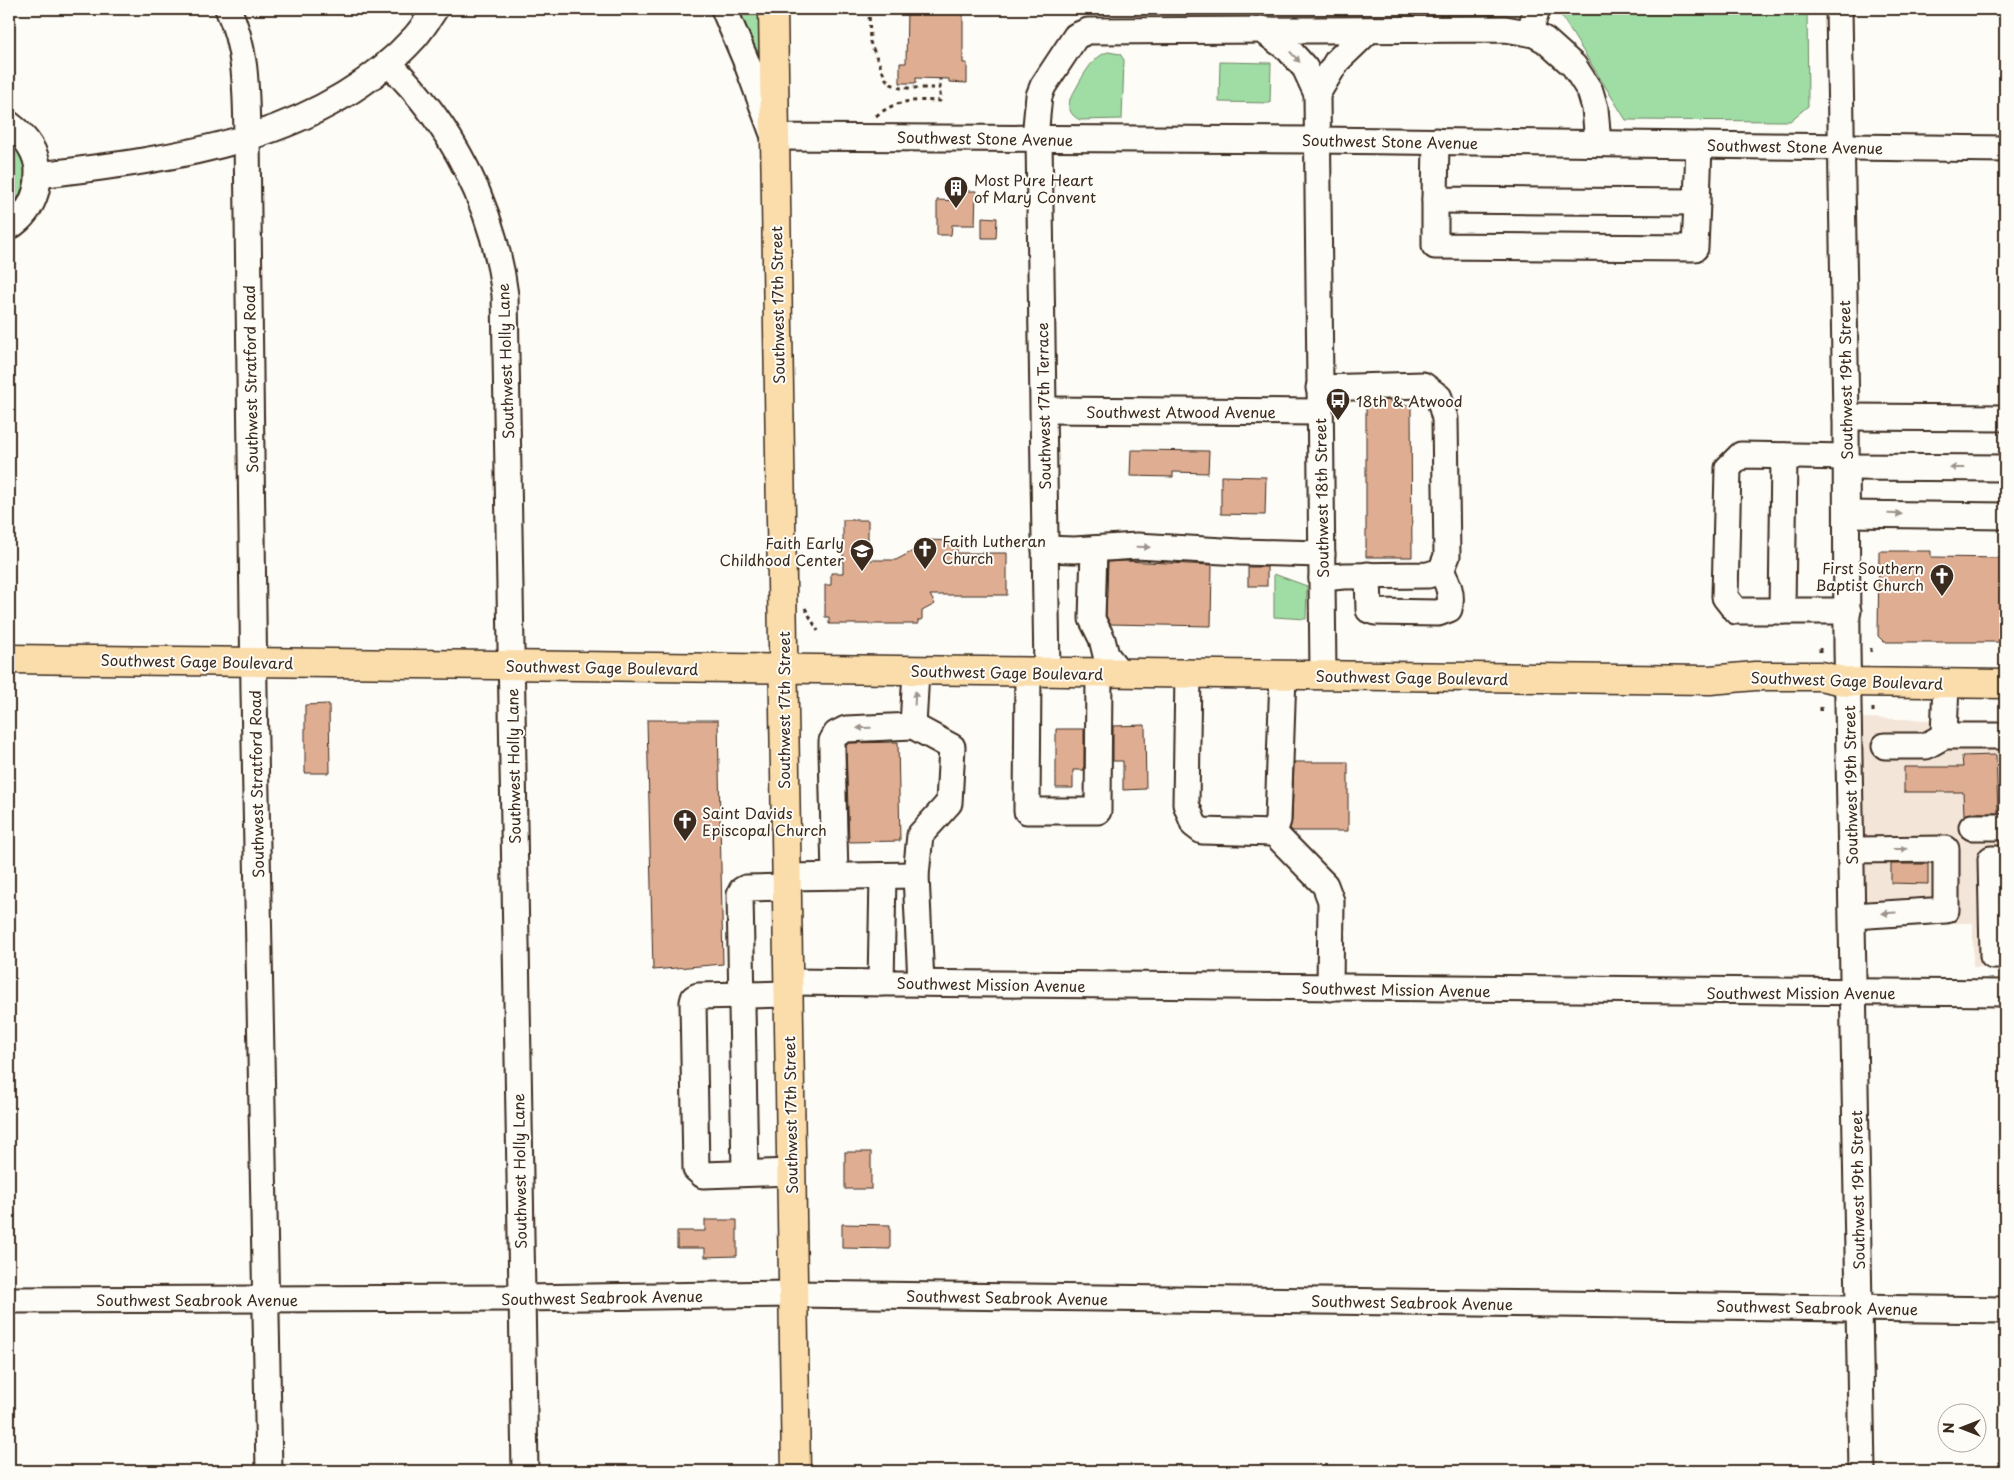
<svg xmlns="http://www.w3.org/2000/svg" width="2014" height="1480" viewBox="0 0 2014 1480" font-family="'Playpen Sans',sans-serif">
<style>
.built{fill:#f4e5d9}
.green{fill:#a0dda5;stroke:#6e8462}
.building{fill:#dfae92;stroke:#3b2a1e}
.lines{fill:none;stroke-linecap:round;stroke-linejoin:round}
.minor-casing{stroke:#3b2a1e;stroke-width:29}
.major-casing{stroke:#3b2a1e;stroke-width:31}
.path{stroke:#3b2a1e;stroke-width:3;stroke-dasharray:4 4;stroke-linecap:butt}
.minor{stroke:#fdfcf7;stroke-width:25}
.major{stroke:#faddab;stroke-width:28}
.oneway{fill:#9c938a}
.labels{text-anchor:middle;dominant-baseline:central;stroke-width:4;stroke-linejoin:round;paint-order:stroke}
.street-label{font-size:15px;fill:#3b2a1e;stroke:#fdfcf7}
.poi-label{font-size:15px;fill:#3b2a1e;stroke:#fdfcf7;text-anchor:start}
</style>
<rect width="100%" height="100%" fill="#fdfcf7"/>
<filter id="ink" filterUnits="userSpaceOnUse"><feTurbulence type="fractalNoise" baseFrequency=".02" numOctaves="2"/><feDisplacementMap in="SourceGraphic" scale="10" xChannelSelector="R" yChannelSelector="G"/><feConvolveMatrix kernelMatrix="1 2 1 2 8 2 1 2 1" color-interpolation-filters="sRGB"/></filter>
<g filter="url(#ink)">
<path class="built" d="M1863 718 2005 722V967H1973V923L1862 924 1858 727Z"/>
<g class="green">
<path d="M735 9H761L760 55 756 53Z"/>
<path d="M1562 9H1807L1808 106 1790 121 1626 120 1562 17Z"/>
<path d="M1108 52 1120 54 1124 60 1122 119 1080 120C1070 115 1068 109 1070 99 1080 83 1089 58 1108 52Z"/>
<path d="M1220 62 1271 63 1270 103 1219 102Z"/>
<path d="M9 136 25 161 27 175 21 200 9 215Z"/>
<path d="M1274 574 1307 586 1306 619 1274 617Z"/>
</g>
<g class="building">
<path d="M907 9H963V63H967V83L949 82V79L916 78V83H900V63H906Z"/>
<path d="M959 191H976L975 225H952L951 235H937V200L958 201Z"/>
<path d="M982 217 997 218 996 238H982Z"/>
<path d="M1391 400V405H1411L1412 557H1366V406L1374 405V401Z"/>
<path d="M1131 450 1209 451 1208 473 1173 472V477L1130 476Z"/>
<path d="M1221 476 1266 477 1265 515 1221 514Z"/>
<path d="M843 520H868V560H896L915 550H926V540L957 541V553H1007V595H930L935 604 922 611V620H918V624H829V617H825V585H831V573H843Z"/>
<path d="M1879 551H1931V557L2005 558V642H1884L1878 636Z"/>
<path d="M1124 561 1212 565 1211 626 1110 624 1106 616 1108 562Z"/>
<rect x="1248" y="567" width="19" height="19"/>
<path d="M329 704 330 773H305V705Z"/>
<path d="M647 720H718L723 964 653 970Z"/>
<path d="M1145 725 1146 789 1123 790V761H1113V726Z"/>
<path d="M1056 729H1084V770H1073V788H1056Z"/>
<path d="M898 742 900 841 849 842 846 745 850 743Z"/>
<path d="M1996 755 1998 813H1972L1964 815 1963 792H1904V767H1963L1962 756Z"/>
<path d="M1294 762H1348V831H1293L1290 829 1292 820Z"/>
<path d="M1891 864H1928V884L1891 883Z"/>
<rect x="845" y="1152" width="26" height="37"/>
<path d="M705 1220H737V1256L705 1257V1248H677V1231H705Z"/>
<path d="M842 1224 890 1225V1249L842 1248Z"/>
</g>
<g class="lines">
<defs>
<g id="minor">
<path d="M228 9C247 49 246 94 247 137L254 692 269 1471"/>
<path d="M724 9 746 61 774 137 1318 140 2005 149"/>
<path d="M1839 9 1846 417 1847 648 1862 1471"/>
<path d="M1261 29 1288 49 1305 68 1317 94 1323 675"/>
<path d="M1529 33 1537 9"/>
<path d="M388 63C452 124 494 207 505 295L525 1471"/>
<path d="M1317 94 1337 61 1368 31"/>
<path d="M9 124C17 130 24 136 30 146 47 173 36 211 9 227"/>
<path d="M1436 141 1435 200 1697 202 1699 145"/>
<path d="M38 175C171 159 320 142 415 37 423 28 429 18 435 9"/>
<path d="M1435 200V246L1695 248 1697 202"/>
<path d="M1319 388 1423 385 1439 397 1445 419 1447 556 1441 571 1428 575 1344 576 1322 578"/>
<path d="M1044 410 1319 412"/>
<path d="M1846 417 2005 418"/>
<path d="M1846 457 1741 455 1728 468 1725 597 1736 611H1848"/>
<path d="M1846 467 2005 468"/>
<path d="M1847 514 2005 516"/>
<path d="M1045 549 1074 550 1137 546 1240 552 1322 554"/>
<path d="M1094 549 1092 619 1102 639 1106 655 1120 673"/>
<path d="M1368 575 1369 610 1375 612 1438 613 1449 609C1453 595 1448 583 1441 571"/>
<path d="M1782 611 1784 456"/>
<path d="M1028 672 1027 811H1098L1099 673"/>
<path d="M1047 673 1039 139 1036 127 1037 116 1039 96 1043 86 1076 36 1088 31 1505 29 1534 34 1545 40 1574 66 1590 91 1595 108 1598 143"/>
<path d="M1188 674 1186 804 1194 825 1202 831 1274 833 1278 820 1283 675"/>
<path d="M913 726 916 671"/>
<path d="M1944 736 1946 683"/>
<path d="M1885 746H1926L1944 736H2005"/>
<path d="M1972 827H2005"/>
<path d="M1274 833 1325 885 1331 901 1330 988"/>
<path d="M1852 850 1946 849V910L1853 916"/>
<path d="M2005 859H1991L1993 956H2005"/>
<path d="M835 876 832 751V741L836 734 846 729 913 726 952 747 949 803 920 835 916 875 921 983"/>
<path d="M786 877 916 875"/>
<path d="M788 982 2005 993"/>
<path d="M881 983 883 876"/>
<path d="M788 994 698 996 694 998 693 1002 696 1169 703 1175 791 1172"/>
<path d="M745 1173 740 894 742 890 746 888 786 887"/>
<path d="M9 1300 521 1298 793 1294 2005 1310"/>
</g>
<g id="major">
<path d="M773 9 796 1471"/>
<path d="M9 659 1710 680 1755 676H1820L1848 682 2005 684"/>
</g>
</defs>
<use href="#minor" class="minor-casing"/>
<use href="#major" class="major-casing"/>
<g class="path">
<path d="M869 9 870 42 886 79 891 84 900 88H940"/>
<path d="M876 116C898 99 913 100 940 101V79"/>
<path d="M805 608 818 631"/>
<path d="M1820 648V656"/>
<path d="M1871 648V655"/>
<path d="M1821 707V715"/>
<path d="M1873 708V716"/>
</g>
<use href="#minor" class="minor"/>
<use href="#major" class="major"/>
</g>
<defs><path id="oneway-solid" d="M-6-.8H1V-3.2L6.5 0L1 3.2V.8H-6Z" transform="scale(1.25)"/></defs>
<g class="oneway">
<use href="#oneway-solid" transform="translate(1295 57) rotate(47)"/>
<use href="#oneway-solid" transform="translate(1957 468) rotate(-180)"/>
<use href="#oneway-solid" transform="translate(1895 514) rotate(1)"/>
<use href="#oneway-solid" transform="translate(1143 547) rotate(2)"/>
<use href="#oneway-solid" transform="translate(915 698) rotate(-87)"/>
<use href="#oneway-solid" transform="translate(864 728) rotate(178)"/>
<use href="#oneway-solid" transform="translate(1900 849)"/>
<use href="#oneway-solid" transform="translate(1889 913) rotate(176)"/>
</g>
</g>
<defs>
<symbol id="building-pin" viewBox="-11 -11 22 30"><path d="M0 17L-7.5 6A9.5 9.5 0 1 1 7.5 6Z" fill="#3b2a1e" stroke="#fdfcf7"/><path d="M-4-6H4V6H1V3H-1V6H-4ZM-2.5-4.3h1.7v1.8h-1.7ZM.8-4.3h1.7v1.8H.8ZM-2.5-1h1.7V.8h-1.7ZM.8-1h1.7V.8H.8Z" fill="#fff"/></symbol>
<symbol id="bus-pin" viewBox="-11 -11 22 30"><path d="M0 17L-7.5 6A9.5 9.5 0 1 1 7.5 6Z" fill="#3b2a1e" stroke="#fdfcf7"/><path d="M-5-6H5V4H4V6H2V4H-2V6H-4V4H-5ZM-3.5-4V0h7V-4ZM-3.5 1.2v1.5H-2V1.2ZM2 1.2v1.5H3.5V1.2Z" fill="#fff"/></symbol>
<symbol id="church-pin" viewBox="-11 -11 22 30"><path d="M0 17L-7.5 6A9.5 9.5 0 1 1 7.5 6Z" fill="#3b2a1e" stroke="#fdfcf7"/><path d="M-1.2-6h2.4v3.5h3.3v2.4h-3.3V6h-2.4V-.1h-3.3v-2.4h3.3Z" fill="#fff"/></symbol>
<symbol id="school-pin" viewBox="-11 -11 22 30"><path d="M0 17L-7.5 6A9.5 9.5 0 1 1 7.5 6Z" fill="#3b2a1e" stroke="#fdfcf7"/><path d="M0-5L7-2L0 1L-7-2ZM-4 1L0 2.5L4 1V4Q0 6-4 4Z" fill="#fff"/></symbol>
</defs>
<g fill-rule="evenodd">
<use href="#building-pin" x="942" y="174" width="28" height="38"/>
<use href="#bus-pin" x="1324" y="386" width="28" height="38"/>
<use href="#church-pin" x="911" y="535" width="28" height="38"/>
<use href="#school-pin" x="848" y="537" width="28" height="38"/>
<use href="#church-pin" x="1928" y="562" width="28" height="38"/>
<use href="#church-pin" x="671" y="807" width="28" height="38"/>
</g>
<g class="labels">
<g class="street-label">
<text transform="translate(985 138) rotate(1)">Southwest Stone Avenue</text>
<text transform="translate(1390 141) rotate(1)">Southwest Stone Avenue</text>
<text transform="translate(1795 146) rotate(1)">Southwest Stone Avenue</text>
<text transform="translate(777 305) rotate(-91)">Southwest 17th Street</text>
<text transform="translate(505 361) rotate(-92)">Southwest Holly Lane</text>
<text transform="translate(250 379) rotate(-91)">Southwest Stratford Road</text>
<text transform="translate(1845 380) rotate(-91)">Southwest 19th Street</text>
<text transform="translate(1043 406) rotate(-91)">Southwest 17th Terrace</text>
<text x="1181" y="411">Southwest Atwood Avenue</text>
<text transform="translate(1321 498) rotate(-91)">Southwest 18th Street</text>
<text transform="translate(197 661) rotate(1)">Southwest Gage Boulevard</text>
<text transform="translate(602 667) rotate(1)">Southwest Gage Boulevard</text>
<text transform="translate(1007 672) rotate(1)">Southwest Gage Boulevard</text>
<text transform="translate(1412 677) rotate(1)">Southwest Gage Boulevard</text>
<text transform="translate(1847 680) rotate(2)">Southwest Gage Boulevard</text>
<text transform="translate(783 710) rotate(-90)">Southwest 17th Street</text>
<text transform="translate(513 766) rotate(-91)">Southwest Holly Lane</text>
<text transform="translate(256 784) rotate(-91)">Southwest Stratford Road</text>
<text transform="translate(1850 785) rotate(-91)">Southwest 19th Street</text>
<text transform="translate(991 984) rotate(1)">Southwest Mission Avenue</text>
<text transform="translate(1396 989) rotate(1)">Southwest Mission Avenue</text>
<text x="1801" y="992">Southwest Mission Avenue</text>
<text transform="translate(790 1115) rotate(-91)">Southwest 17th Street</text>
<text transform="translate(519 1171) rotate(-91)">Southwest Holly Lane</text>
<text transform="translate(1857 1190) rotate(-91)">Southwest 19th Street</text>
<text transform="translate(602 1297) rotate(-1)">Southwest Seabrook Avenue</text>
<text transform="translate(1007 1297) rotate(1)">Southwest Seabrook Avenue</text>
<text x="197" y="1299">Southwest Seabrook Avenue</text>
<text transform="translate(1412 1302) rotate(1)">Southwest Seabrook Avenue</text>
<text transform="translate(1817 1307) rotate(1)">Southwest Seabrook Avenue</text>
</g>
<g class="poi-label">
<text x="974" y="179">Most Pure Heart<tspan x="974" dy="17">of Mary Convent</tspan></text>
<text x="1356" y="400">18th &amp; Atwood</text>
<text x="942" y="540">Faith Lutheran<tspan x="942" dy="17">Church</tspan></text>
<text x="844" y="542" text-anchor="end">Faith Early<tspan x="844" dy="17">Childhood Center</tspan></text>
<text x="1924" y="567" text-anchor="end">First Southern<tspan x="1924" dy="17">Baptist Church</tspan></text>
<text x="702" y="812">Saint Davids<tspan x="702" dy="17">Episcopal Church</tspan></text>
</g>
</g>
<rect width="2014" height="1480" fill="none" stroke="#fdfcf7" stroke-width="30"/>
<rect x="15" y="15" width="1984" height="1450" fill="none" stroke="#3b2a1e" stroke-width="2" filter="url(#ink)"/>
<g transform="translate(1962 1428) rotate(270)"><circle r="24" fill="#fdfcf7" stroke="#afa8a0"/>
<path d="M0-4L9 19L0 12L-9 19Z" fill="#3b2a1e"/>
<text y="-8" font-size="14" font-weight="bold" text-anchor="middle" fill="#3b2a1e">N</text>
</g>
</svg>
